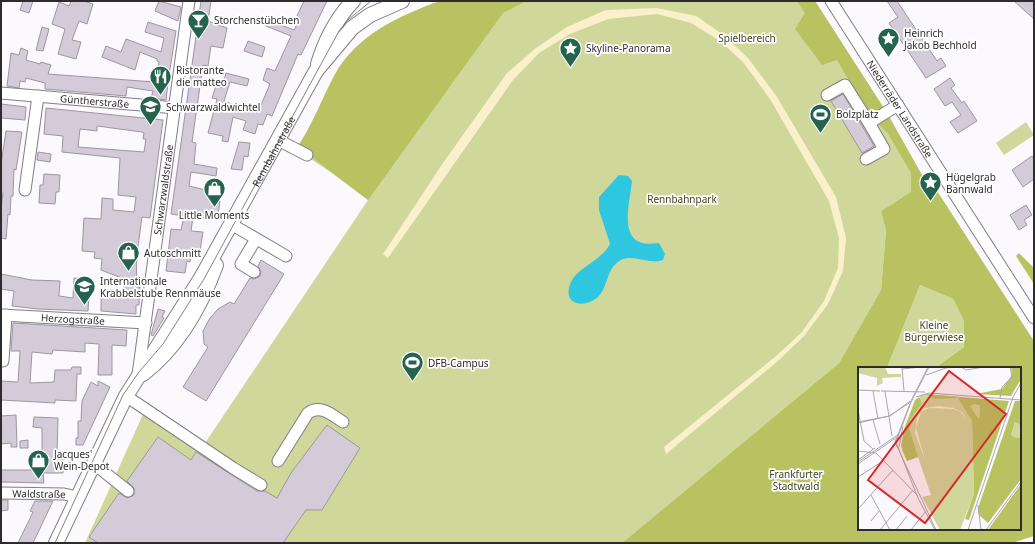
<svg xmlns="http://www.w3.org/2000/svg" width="1035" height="544" viewBox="0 0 1035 544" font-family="'Noto Sans',sans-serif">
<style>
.green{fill:#cfd89a}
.forest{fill:#b8c260;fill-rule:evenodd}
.sand{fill:#faf0cb}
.water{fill:#2fc6df}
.building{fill:#d3cbd7;stroke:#9d96a1;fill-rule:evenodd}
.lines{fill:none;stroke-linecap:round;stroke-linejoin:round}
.minor-casing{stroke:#837c86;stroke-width:13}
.major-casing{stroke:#837c86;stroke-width:16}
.minor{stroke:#fff;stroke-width:11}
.major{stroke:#fff;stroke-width:14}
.tram{stroke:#848186;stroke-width:1}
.labels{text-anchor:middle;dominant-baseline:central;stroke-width:3.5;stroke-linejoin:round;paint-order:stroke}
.poi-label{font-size:10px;fill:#2e2b2f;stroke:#fff;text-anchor:start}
.park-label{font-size:10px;fill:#3f431a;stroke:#fff}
.street-label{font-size:10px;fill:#2e2b2f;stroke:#fff}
.inset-road{fill:none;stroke:#aaa7ab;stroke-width:1}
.view{fill:#d62828;fill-opacity:0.15;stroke:#d62828;stroke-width:2}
.inset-edge{fill:none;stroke:#2e2b2f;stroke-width:2}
</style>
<rect width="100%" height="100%" fill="#fcf9fe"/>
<g class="green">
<path d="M440 1H815L887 113 926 183 881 211 886 231 881 290 839 363 622 543H85L144 412 199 452 368 200 333 174 296 149C311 129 322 98 334 76 356 35 399 16 440 1Z"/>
<path d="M1026 122 1034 135 1004 155 996 143Z"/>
<path d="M920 285 953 299 964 321V347L935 368H887Z"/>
</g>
<g class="forest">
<path d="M440 1H526L503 13 368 200 313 158 296 149C311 128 322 99 334 76 356 35 399 16 440 1Z"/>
<path d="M797 1H815L887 113 926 182 930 180 1034 341V536L1012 543H622L839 363 881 290 886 231 881 211 911 192V173L887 132 870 117 837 60 822 65 795 29 805 13ZM920 285 953 299 964 321V347L935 368H1020V529H859V368H887Z"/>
<path d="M1019 253 1034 268V284L1016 256Z"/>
</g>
<path class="sand" d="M657 8 696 16 725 36 748 58 777 97 836 197 846 238 843 271 828 304 804 336 779 360 666 454 664 447 776 356 802 332 824 301 838 268 839 238 829 201 770 99 743 62 720 41 691 23 657 14 608 19 570 34 539 53 513 80 388 258 383 254 443 163 507 73 536 48 567 27 606 10Z"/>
<path class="water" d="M619 175 628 176 632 181C629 208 616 250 659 243L665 254 663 260C650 265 636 255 623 259 606 266 609 286 598 297 583 310 561 304 571 282 577 268 601 261 610 244L599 210V197Z"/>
<g class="building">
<path d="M23 1H33L29 13 20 10Z"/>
<path d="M71 1H84L93 4 87 24 79 21 72 40 81 42 76 59 58 54 65 29 52 24 59 2 69 6Z"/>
<path d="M159 1 181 7 178 21 155 11Z"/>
<path d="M201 1H211L208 21 227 28 223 48 211 46 208 66 203 65 192 142 196 143 194 164 217 168 216 176 191 172 189 186 218 193V201H220L218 215 205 213V218L193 217 191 231 203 232 200 251 192 250 190 262 187 261 185 273 166 271 171 229 181 230 184 216 171 214Z"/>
<path d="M304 1H327L301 55 298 54 272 116 267 114 263 125 258 124 255 134 243 130 246 121 233 117 228 142 222 141 223 136 208 133 217 99 212 98 216 86 222 88 226 73 249 79 247 86 230 82 224 101 251 111V110L258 112 270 84 263 80 267 68 275 71 291 36 266 26 268 20 294 30 300 18 297 16Z"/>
<path d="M887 1H897L937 61 941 58 946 66 926 78 889 23 898 17Z"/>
<path d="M1014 1H1032L1034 3V19Z"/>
<path d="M148 22 176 31 168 82 157 78 159 62 157 61V59L140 52 135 70 102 57 106 46 121 52 126 39 161 52 164 38 145 32Z"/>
<path d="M42 27 49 29 43 51 36 50Z"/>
<path d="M248 41 265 47 262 57 244 51Z"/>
<path d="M21 48 28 51 26 60 40 64 41 62 51 65 48 74 168 83 166 100 151 98 153 91 127 87 126 96 45 89V83L26 78 25 82 20 81 19 88 7 86 11 53 19 55Z"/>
<path d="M950 78 955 85 951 88 962 103 964 101 977 121 958 133 950 122 961 115 952 102 945 106 934 89Z"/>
<path d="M843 94 874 146 862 153 831 101Z"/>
<path d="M1 104 26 107 25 120 1 118Z"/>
<path d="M46 108 163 120 150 218 142 217 137 254 136 287H140L139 305H136V314L101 311V295L124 297V279L101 270 102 259 94 258 95 252 82 251 84 218 101 219 102 198 113 199V210L134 212 136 197 118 195 120 158 62 152 63 136 44 134ZM97 126 142 132 144 133 143 139H146L144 152 78 147 80 129 97 131Z"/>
<path d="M6 131 22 132 16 170 14 169 13 196H11L10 215 8 214 6 239 1 238V209L3 193H1V164Z"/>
<path d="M239 142 250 143 248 157 244 156 242 170 231 169Z"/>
<path d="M38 152 51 154 50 162 37 160Z"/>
<path d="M1032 156 1034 160V179L1023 187 1012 170Z"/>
<path d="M44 174 60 175 59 192H56L55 204 39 203 40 185H43Z"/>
<path d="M1026 205 1032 215 1024 220 1027 225 1019 230 1010 215Z"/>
<path d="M261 260 284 274 206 401 183 387 208 347 204 344 203 331 210 318 218 309 230 302 234 304 250 278 254 279 260 276 261 272 258 266Z"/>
<path d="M1 274 32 280 60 281 59 296 73 298 74 278 90 279 88 311 38 309 12 306 14 291 1 289Z"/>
<path d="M158 309 165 311 162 317 164 318 153 336 151 335Z"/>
<path d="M13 323 127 330 126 346 112 345V375H98L99 344 85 343V352L53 350 52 354 32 352 30 383 54 382 55 370H71L72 367H81V374H77L76 401 55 400V403L1 400V381L18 382 20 351H11Z"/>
<path d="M98 381 110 387 83 445H76V438H78V421H81L82 401 91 382 98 386Z"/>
<path d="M16 415 17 447H11V443L1 444V416Z"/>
<path d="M34 417 58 418 57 455H63V473H43L44 483 1 482V470H36L35 455H42V428L33 427Z"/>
<path d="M327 425 360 448 322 510H306L283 543H98L89 537 119 493 127 498 134 495V488L127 481 158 437 191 460 196 452 257 491H265L277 498 291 473Z"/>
<path d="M28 440V448H20V441Z"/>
<path d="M1 500H8V510L1 511Z"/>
<path d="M35 501H53L33 543H18L33 512 30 511Z"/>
</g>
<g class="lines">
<defs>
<g id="minor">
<path id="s1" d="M831 1 1034 318"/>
<path id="s2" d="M1 93 176 108"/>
<path d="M827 95 845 85 869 123"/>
<path d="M278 140 307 155"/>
<path d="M866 159 884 149 869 123 898 105"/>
<path d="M25 190 38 96"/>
<path d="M231 224 286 256"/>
<path d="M254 272 241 264 256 239"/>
<path id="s3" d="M1 315 146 323"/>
<path d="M1 361H3L6 315"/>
<path id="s4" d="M138 375 189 1"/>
<path d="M126 396 233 468 261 485"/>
<path d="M278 461 308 413C321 404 332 415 343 422"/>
<path d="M93 463 128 491"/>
<path id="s5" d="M1 493 64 494 77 497"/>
</g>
<g id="major">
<path d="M318 64C325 41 336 19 353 1"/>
<path d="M143 374C178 347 201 306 216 265"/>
<path d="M56 543 126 396 201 278 316 71 352 28 370 15 402 1"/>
</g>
</defs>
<use href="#minor" class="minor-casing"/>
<use href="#major" class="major-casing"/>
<use href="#minor" class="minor"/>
<use href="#major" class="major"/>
<path class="tram" id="s6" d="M55 543 123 395 139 372 163 344 204 279 339 31 349 19 371 1"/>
</g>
<defs>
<symbol id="bar-pin" viewBox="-11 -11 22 30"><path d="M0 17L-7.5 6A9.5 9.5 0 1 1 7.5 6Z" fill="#26634f" stroke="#fff"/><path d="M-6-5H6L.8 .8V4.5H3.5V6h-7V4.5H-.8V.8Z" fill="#fff"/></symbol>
<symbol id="sight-pin" viewBox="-11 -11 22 30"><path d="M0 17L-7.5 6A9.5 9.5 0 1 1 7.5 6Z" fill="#26634f" stroke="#fff"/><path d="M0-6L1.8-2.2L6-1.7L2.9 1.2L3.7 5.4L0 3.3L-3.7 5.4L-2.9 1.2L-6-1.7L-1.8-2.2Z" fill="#fff"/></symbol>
<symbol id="restaurant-pin" viewBox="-11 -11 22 30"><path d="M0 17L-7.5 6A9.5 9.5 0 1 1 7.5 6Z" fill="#26634f" stroke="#fff"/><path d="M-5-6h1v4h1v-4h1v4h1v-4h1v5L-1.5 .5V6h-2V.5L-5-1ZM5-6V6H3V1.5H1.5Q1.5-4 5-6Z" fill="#fff"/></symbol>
<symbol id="school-pin" viewBox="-11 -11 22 30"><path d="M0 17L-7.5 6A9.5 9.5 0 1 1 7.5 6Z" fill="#26634f" stroke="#fff"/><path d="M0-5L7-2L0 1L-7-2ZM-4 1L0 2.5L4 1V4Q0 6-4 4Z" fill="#fff"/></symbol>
<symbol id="stadium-pin" viewBox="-11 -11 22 30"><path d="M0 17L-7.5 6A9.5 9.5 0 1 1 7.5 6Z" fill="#26634f" stroke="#fff"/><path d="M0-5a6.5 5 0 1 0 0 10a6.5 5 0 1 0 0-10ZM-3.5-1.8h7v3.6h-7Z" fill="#fff"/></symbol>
<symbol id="shop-pin" viewBox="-11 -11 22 30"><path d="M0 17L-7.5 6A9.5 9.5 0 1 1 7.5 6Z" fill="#26634f" stroke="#fff"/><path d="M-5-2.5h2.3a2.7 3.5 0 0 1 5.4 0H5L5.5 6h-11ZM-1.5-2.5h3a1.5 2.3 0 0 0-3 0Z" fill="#fff"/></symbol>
</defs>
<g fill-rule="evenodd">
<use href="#bar-pin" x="186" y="8" width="25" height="34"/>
<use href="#sight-pin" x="876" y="26" width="25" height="34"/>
<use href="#sight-pin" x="558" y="36" width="25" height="34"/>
<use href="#restaurant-pin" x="148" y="64" width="25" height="34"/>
<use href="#school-pin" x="138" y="94" width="25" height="34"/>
<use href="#stadium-pin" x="808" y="102" width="25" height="34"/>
<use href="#sight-pin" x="918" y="170" width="25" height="34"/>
<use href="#shop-pin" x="202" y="176" width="25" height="34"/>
<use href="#shop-pin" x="116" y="240" width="25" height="34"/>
<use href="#school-pin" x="72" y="274" width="25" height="34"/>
<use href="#stadium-pin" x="400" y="350" width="25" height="34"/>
<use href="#shop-pin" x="26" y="448" width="25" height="34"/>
</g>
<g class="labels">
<g class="poi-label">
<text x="214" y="20">Storchenstübchen</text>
<text x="904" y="33">Heinrich<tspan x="904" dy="12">Jakob Bechhold</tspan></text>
<text x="586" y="48">Skyline-Panorama</text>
<text x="176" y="70">Ristorante<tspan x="176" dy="12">die matteo</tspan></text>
<text x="166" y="107">Schwarzwaldwichtel</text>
<text x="836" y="114">Bolzplatz</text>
<text x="946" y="177">Hügelgrab<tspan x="946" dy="12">Bannwald</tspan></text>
<text x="214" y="215" text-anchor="middle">Little Moments</text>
<text x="144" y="253">Autoschmitt</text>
<text x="100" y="281">Internationale<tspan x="100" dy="12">Krabbelstube Rennmäuse</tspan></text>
<text x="428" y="363">DFB-Campus</text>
<text x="54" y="454">Jacques'<tspan x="54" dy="12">Wein-Depot</tspan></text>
</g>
<g class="park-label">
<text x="747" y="38">Spielbereich</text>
<text x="682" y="199">Rennbahnpark</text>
<text x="934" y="325">Kleine<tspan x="934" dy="12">Bürgerwiese</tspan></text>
<text x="796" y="474">Frankfurter<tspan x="796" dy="12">Stadtwald</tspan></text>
</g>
<g class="street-label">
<text stroke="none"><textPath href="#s2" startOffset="94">Güntherstraße</textPath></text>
<text stroke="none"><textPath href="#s1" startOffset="128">Niederräder Landstraße</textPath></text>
<text stroke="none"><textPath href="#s6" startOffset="450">Rennbahnstraße</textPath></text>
<text stroke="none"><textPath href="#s4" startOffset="187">Schwarzwaldstraße</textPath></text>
<text stroke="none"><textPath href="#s3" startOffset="72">Herzogstraße</textPath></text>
<text stroke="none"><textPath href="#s5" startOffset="38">Waldstraße</textPath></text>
</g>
</g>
<g transform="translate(858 367)">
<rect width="163" height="163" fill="#fcf9fe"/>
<path d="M0 0H27L30 7H43V10L24 11 25 16 19 19V11L0 6ZM68 27 102 30 114 54 116 127 102 163H82L64 130 73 128 60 90 49 94 44 84 53 45 62 29ZM116 37 122 39 121 52 112 39ZM157 55 161 57 163 63V70L158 71 153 68Z" fill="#cfd89a"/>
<path d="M153 0H163V12L153 29 117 27 144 22 154 8ZM68 27 151 34 111 153 107 152 116 127 114 54 100 31 76 32ZM116 37 122 39 121 52 112 39ZM61 30 64 36 52 53 51 61 60 90 49 94 43 79 46 62 57 33ZM157 34H163V63L161 57 157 55 153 68 158 71 163 70V112L130 156 121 148 120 141ZM163 117V163H130Z" fill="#b8c260" fill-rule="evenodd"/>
<path d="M81 39 96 41 105 46 108 55 110 79 108 55 104 46 96 42 71 41 63 45 58 61 67 93 57 66 59 50 66 41Z" fill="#faf0cb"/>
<path class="inset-road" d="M44 0 46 24M70 0 54 32 37 75 78 163M71 0 53 35 38 75 60 131 77 163M103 0 108 3 126 0M44 2 63 0M68 8 91 0M0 23 22 24M15 24 20 52M23 24 67 25M27 24 34 69M58 30 71 26 163 33M142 31 144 20 154 10 152 0M0 43 6 74 15 82M15 53 22 77M0 55 32 49 52 34M0 56 31 49 53 35M41 80 45 59M0 84 18 86 60 129M0 93 17 81M0 95 41 67M0 97 39 70M0 110 25 94M13 128 32 163M120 138 123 163M0 142 35 103M13 154 21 144M22 163 55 123M38 163 49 149M53 163 68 144M110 163 155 30 163 16M128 163 163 115"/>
<path class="view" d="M91 4 148 47 67 156 10 113Z"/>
<rect width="163" height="163" class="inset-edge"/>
</g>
<rect width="1035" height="544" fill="none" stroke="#2e2b2f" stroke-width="4"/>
</svg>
